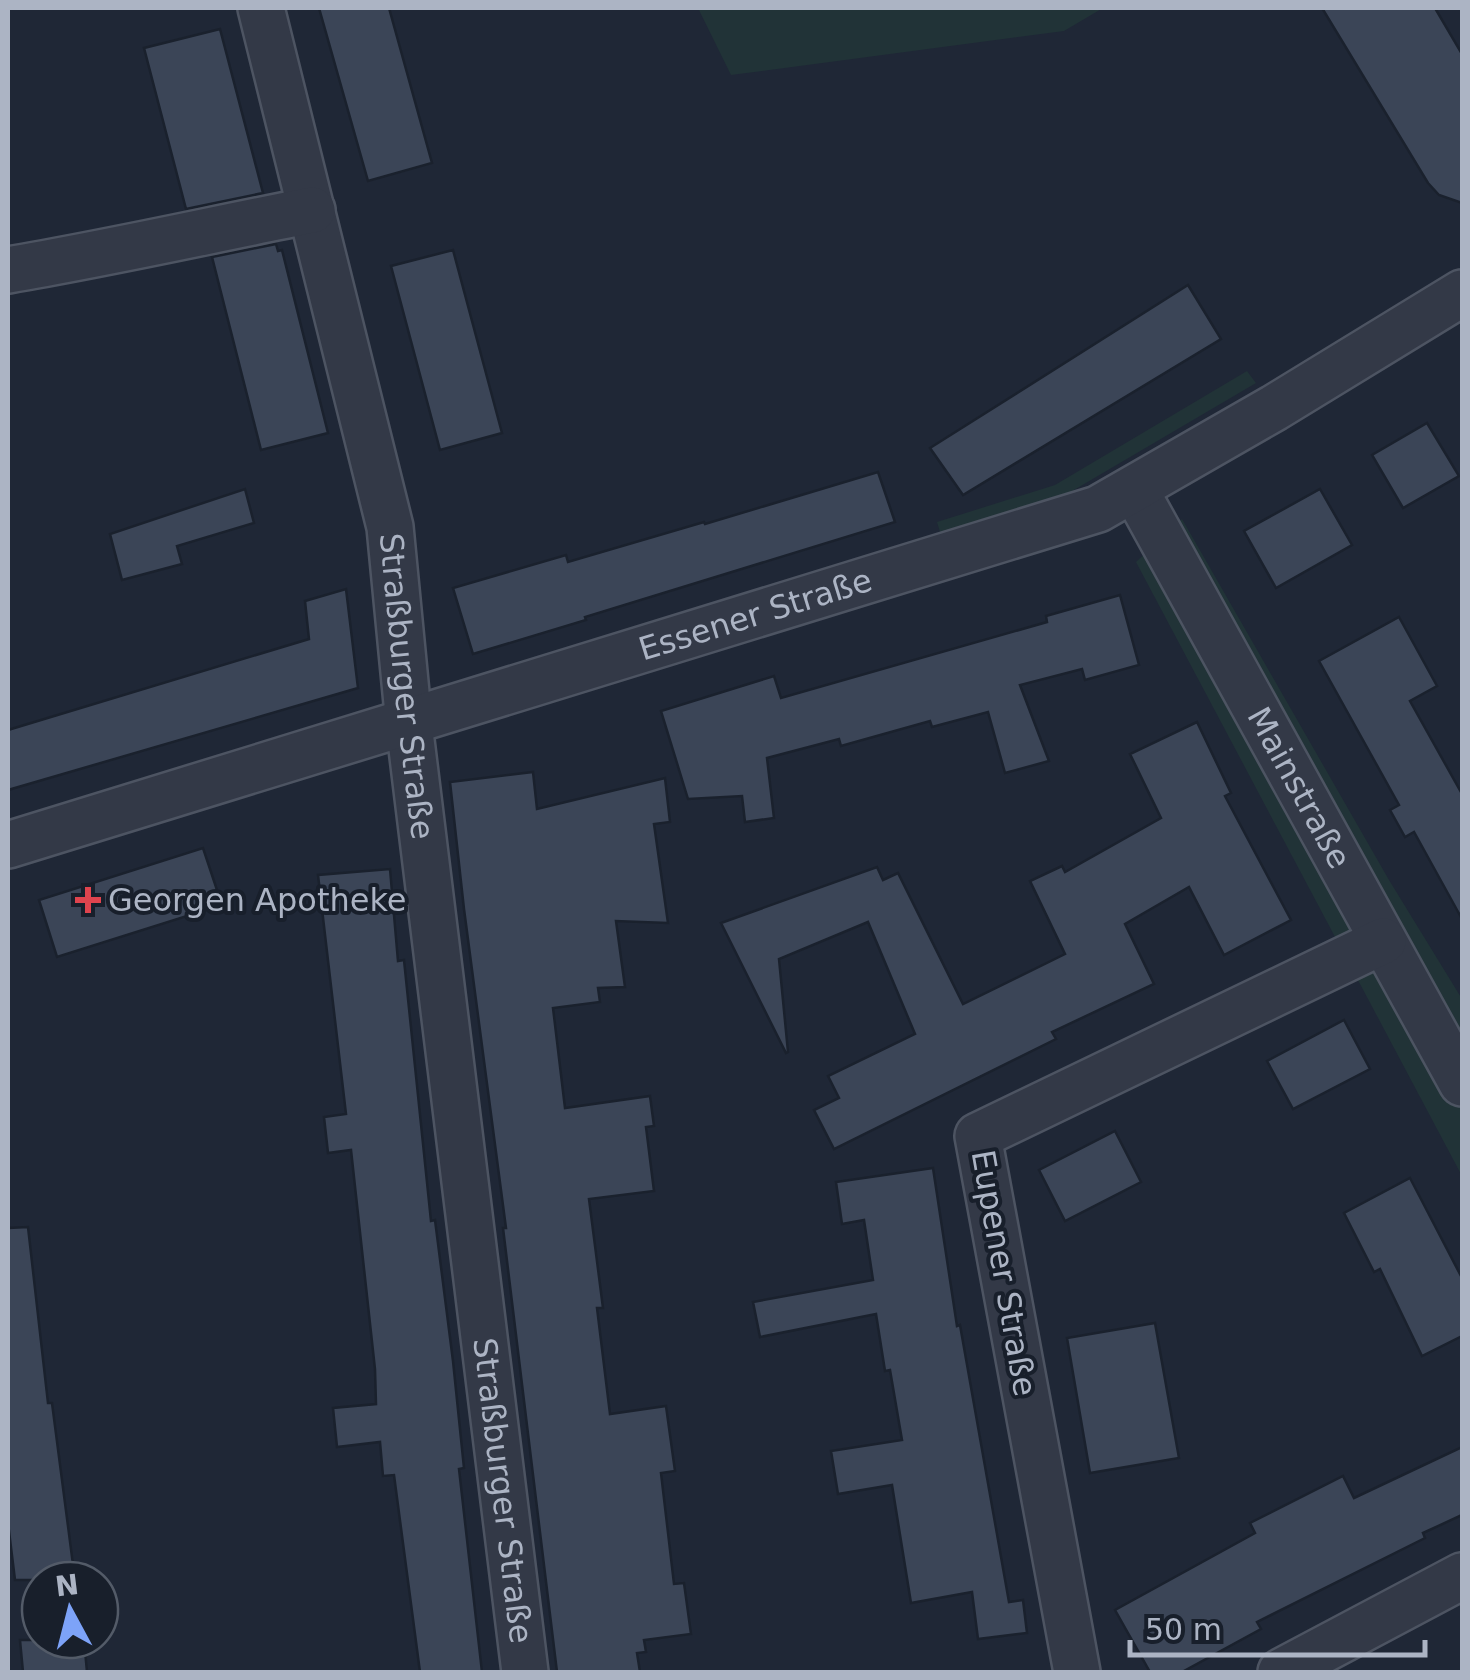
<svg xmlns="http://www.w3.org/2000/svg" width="1470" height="1680" viewBox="0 0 1470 1680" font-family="'DejaVu Sans',sans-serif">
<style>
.green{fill:#213337}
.building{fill:#3b4557;stroke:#1a212d;stroke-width:2.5}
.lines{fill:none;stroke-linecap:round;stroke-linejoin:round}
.minor-casing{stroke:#4d5462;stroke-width:50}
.minor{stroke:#333947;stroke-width:45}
.health-dot{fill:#e0444e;stroke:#181f2b;stroke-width:4}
.labels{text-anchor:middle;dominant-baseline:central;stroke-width:8;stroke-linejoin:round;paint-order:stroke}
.street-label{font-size:32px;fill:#acb4c4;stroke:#181f2b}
.poi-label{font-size:32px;fill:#acb4c4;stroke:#181f2b;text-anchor:start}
</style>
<rect width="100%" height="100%" fill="#1f2736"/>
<g class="green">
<path d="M698 8H1103L1064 31 731 75Z"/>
<path d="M1247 371 1256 383 1062 497 941 535 937 522 1055 485Z"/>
<path d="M1182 519 1389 880 1462 999V1176L1136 562Z"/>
</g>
<g class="building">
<path d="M319 8H389L432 163 368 181Z"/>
<path d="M1322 8H1435L1462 54V203L1439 195 1428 183Z"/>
<path d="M220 29 263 193 186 209 144 48Z"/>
<path d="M276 244 278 251 282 250 328 433 261 450 212 257Z"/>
<path d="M453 250 502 433 440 450 391 266Z"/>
<path d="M1188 285 1221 339 963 495 930 448Z"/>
<path d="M1427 423 1459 476 1403 508 1372 455Z"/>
<path d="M878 472 895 522 585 617 586 620 473 654 453 588 566 555 568 562 704 522 705 524Z"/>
<path d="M245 489 254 523 177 546 182 564 122 580 110 534Z"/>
<path d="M1320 489 1352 545 1276 588 1244 531Z"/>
<path d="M346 589 358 688 8 790V730L309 639 305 601Z"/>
<path d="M1120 595 1139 665 1085 680 1082 669 1020 685 1049 761 1005 773 988 712 932 727 930 721 841 746 839 739 767 758 774 818 745 822 742 796 688 799 661 711 774 676 781 698 1047 622 1046 616Z"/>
<path d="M1399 617 1437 686 1410 701 1462 794V919L1414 832 1405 837 1390 810 1399 805 1319 661Z"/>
<path d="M1197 722 1231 793 1225 796 1291 920 1224 955 1189 887 1125 924 1154 984 1052 1032 1056 1039 834 1149 814 1110 839 1098 828 1076 915 1034 868 922 779 959 788 1052 786 1053 721 923 877 867 883 880 898 873 963 1004 1065 954 1030 881 1062 866 1065 872 1161 818 1130 754Z"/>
<path d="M533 772 537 809 665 778 670 822 654 824 668 923 616 921 625 987 598 988 600 1002 553 1008 565 1108 650 1096 654 1126 646 1127 654 1191 589 1199 603 1308H597L610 1414 666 1406 675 1471 661 1473 674 1584 684 1583 691 1634 644 1640 646 1652 637 1653 640 1672H557L503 1228H506L464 909 450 782Z"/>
<path d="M203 848 222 905 57 957 39 900Z"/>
<path d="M390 869 398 961 404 960 431 1221 435 1220 453 1361 464 1468 459 1469 482 1672H420L394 1475 383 1476 380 1442 337 1447 333 1408 376 1404 375 1369 351 1150 328 1153 324 1117 346 1114 318 875Z"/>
<path d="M1344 1020 1370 1069 1293 1109 1267 1061Z"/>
<path d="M1115 1131 1141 1182 1065 1221 1039 1170Z"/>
<path d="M933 1168 957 1326 960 1325 1009 1602 1023 1600 1027 1633 978 1639 972 1592 911 1603 892 1485 838 1494 831 1451 902 1440 890 1370 885 1371 876 1314 760 1337 753 1302 873 1280 864 1220 842 1224 836 1182Z"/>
<path d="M1410 1178 1462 1278V1336L1422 1356 1380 1269 1374 1272 1344 1213Z"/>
<path d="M28 1227 48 1403H52L75 1580H15L8 1523V1228Z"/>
<path d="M1155 1323 1179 1458 1090 1473 1067 1338Z"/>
<path d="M1462 1447V1515L1423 1533 1425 1538 1257 1622 1261 1629 1182 1672H1150L1115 1610 1255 1533 1250 1523 1343 1476 1354 1498Z"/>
<path d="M20 1640H84L87 1672H23Z"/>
</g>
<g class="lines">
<defs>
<g id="minor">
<path id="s1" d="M261 8 390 527 409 724 525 1672"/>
<path d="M8 270C109 253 210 230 312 210"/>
<path id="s2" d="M1135 490 1462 1083"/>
<path id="s3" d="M8 845 1098 509 1274 408 1462 293"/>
<path d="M1077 1672 978 1136 1383 941"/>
<path d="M1281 1672 1462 1576"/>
</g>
</defs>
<use href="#minor" class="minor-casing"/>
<use href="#minor" class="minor"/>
</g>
<path class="health-dot" d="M83 885h10v10h10v10h-10v10h-10v-10h-10v-10h10z"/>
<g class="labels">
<g class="street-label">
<text stroke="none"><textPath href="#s3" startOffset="782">Essener Straße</textPath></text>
<text stroke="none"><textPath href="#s1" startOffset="695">Straßburger Straße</textPath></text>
<text stroke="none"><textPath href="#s2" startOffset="340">Mainstraße</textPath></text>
<text transform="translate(1004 1273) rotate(80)">Eupener Straße</text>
<text stroke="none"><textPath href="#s1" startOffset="1505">Straßburger Straße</textPath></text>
</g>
<g class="poi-label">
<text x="108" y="900">Georgen Apotheke</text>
</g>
</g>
<rect width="1470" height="1680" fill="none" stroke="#acb4c4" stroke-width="20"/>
<g transform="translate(70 1610) rotate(353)"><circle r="48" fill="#181f2b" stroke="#535b68" stroke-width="2.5"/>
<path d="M0-8L18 38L0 25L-18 38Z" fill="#7da3f8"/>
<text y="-15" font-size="28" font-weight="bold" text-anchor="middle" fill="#acb4c4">N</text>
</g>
<path d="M1130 1640v15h295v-15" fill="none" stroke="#acb4c4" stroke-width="5"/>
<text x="1145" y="1640" font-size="30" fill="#acb4c4" stroke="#181f2b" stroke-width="8" paint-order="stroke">50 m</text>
</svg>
